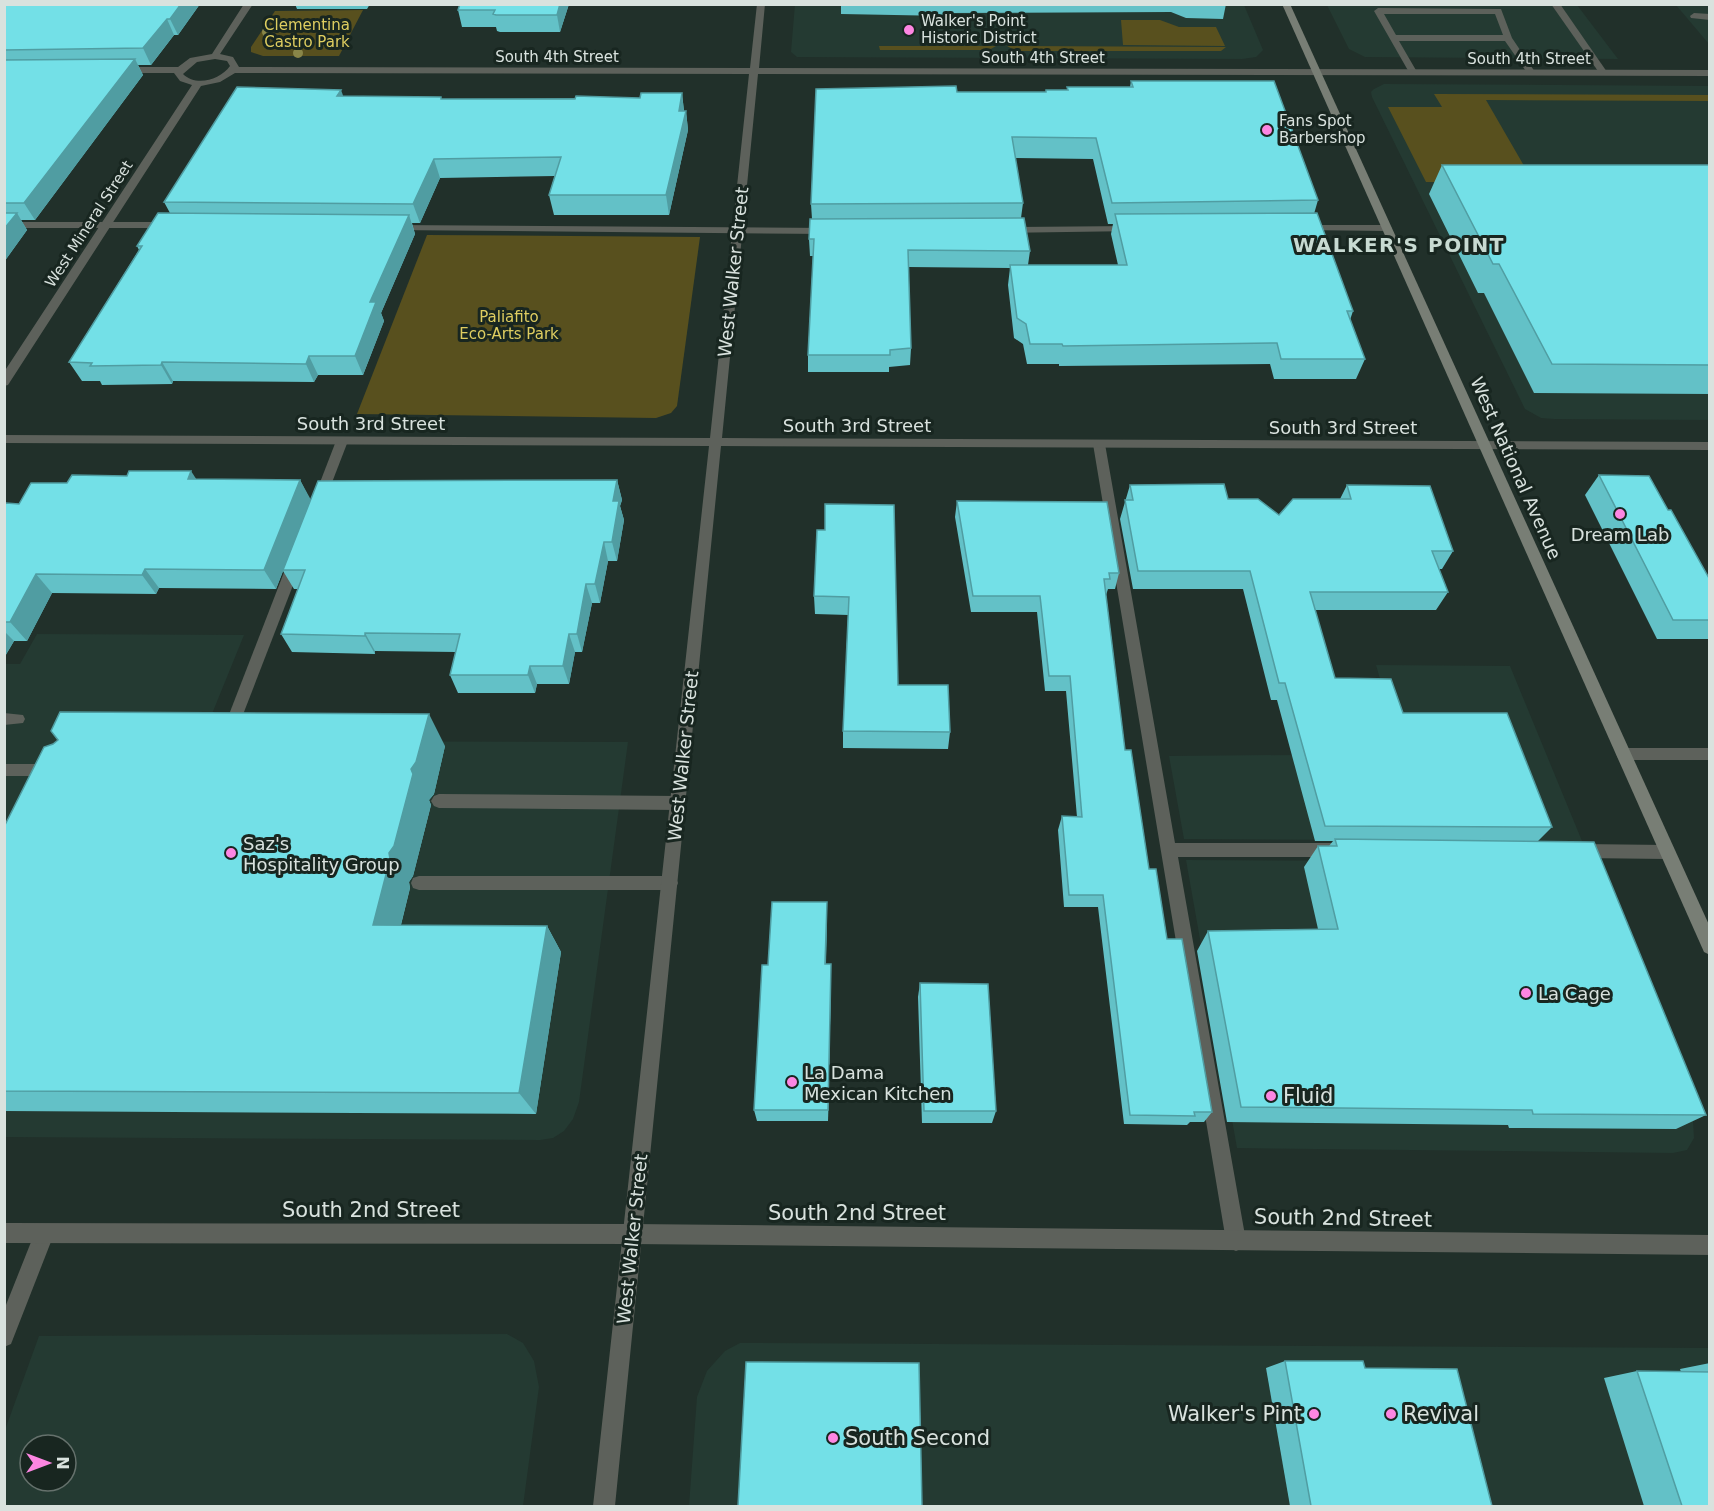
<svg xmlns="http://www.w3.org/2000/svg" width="1714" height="1511" viewBox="0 0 1714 1511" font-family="'DejaVu Sans',sans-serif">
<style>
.built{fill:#243a32;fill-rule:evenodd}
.green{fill:#58501e}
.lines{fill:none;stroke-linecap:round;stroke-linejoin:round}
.service{fill:#5d615b;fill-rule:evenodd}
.minor{fill:#5d615b;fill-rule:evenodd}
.tertiary{fill:#5d615b;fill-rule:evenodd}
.secondary{fill:#787e75;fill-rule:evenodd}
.tree{fill:#898648}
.wall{fill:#63c1c7;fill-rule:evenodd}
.shaded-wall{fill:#509da2}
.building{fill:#73e0e7;stroke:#509da2;stroke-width:1.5}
.poi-dot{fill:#fd86e2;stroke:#182620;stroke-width:2}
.labels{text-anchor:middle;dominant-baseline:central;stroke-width:6;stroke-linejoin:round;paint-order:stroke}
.far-poi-label{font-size:15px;fill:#d9e2de;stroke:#182620;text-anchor:start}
.far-park-label{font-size:15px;fill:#decd60;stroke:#182620}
.far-street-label{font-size:15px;fill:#d9e2de;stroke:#182620}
.street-label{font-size:18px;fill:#d9e2de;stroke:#182620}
.poi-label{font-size:18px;fill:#d9e2de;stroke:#182620;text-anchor:start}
.far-district-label{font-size:20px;font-weight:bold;letter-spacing:1.5px;fill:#c8dad2;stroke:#182620}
.near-poi-label{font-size:21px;fill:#d9e2de;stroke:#182620;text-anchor:start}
.near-street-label{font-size:21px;fill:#d9e2de;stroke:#182620}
</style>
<rect width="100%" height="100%" fill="#21302a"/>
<g class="built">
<path d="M795 4 1244 5 1263 50 1256 57 1242 59 797 57 791 52Z"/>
<path d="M1327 5H1577L1618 59 1365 57 1349 49Z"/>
<path d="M1676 5H1709V44Z"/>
<path d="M1384 84 1709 86V420L1554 419 1541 418 1525 409 1372 97 1371 92 1374 89Z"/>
<path d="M37 634 244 635 201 741 628 742 579 1102 573 1119 564 1131 553 1138 540 1140 5 1137V664H20Z"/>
<path d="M1376 665 1510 666 1582 841 1184 839 1169 756 1402 754Z"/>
<path d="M1186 860 1590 862 1693 1121 1694 1138 1687 1150 1673 1153 1237 1148Z"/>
<path d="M507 1334 523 1343 534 1361 539 1387 523 1506H5V1430L39 1336ZM30 1445H66V1481H30Z"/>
<path d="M740 1343 1709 1348V1506H689L697 1397 707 1371 725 1351Z"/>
</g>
<g class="green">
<path d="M363 10 339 56H263L251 52V47L275 11Z"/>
<path d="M1121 20H1160L1179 27H1216L1225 46 1123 45Z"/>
<path d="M879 46H996L989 50H880Z"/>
<path d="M1007 46 1226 47 1221 51H1016Z"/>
<path d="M1434 94 1710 95 1709 101 1486 100 1534 183 1426 182 1388 107H1442Z"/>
<path d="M427 235 700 237 677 406 671 413 656 418 357 414Z"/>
</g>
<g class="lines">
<g class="service">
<path d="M1551 4H1560L1607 72 1606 74H1600Z"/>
<path d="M1378 8 1501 9 1512 38 1535 72 1528 74 1505 41H1399L1417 72 1410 74 1374 11ZM1384 14H1495L1503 35H1396Z"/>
<path d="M1694 13 1710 14V20L1691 18 1690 16Z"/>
<path d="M4 222H169L174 225 169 228H4Z"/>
<path d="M394 225 829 228 834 231 829 234 390 230V226Z"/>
<path d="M1303 225H1387L1392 228 1387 231 1299 230 1298 228Z"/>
<path d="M1132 226 1136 227V231L1006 233 1001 230 1006 227Z"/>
<path d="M342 437 348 441 326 498 324 501H316L314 498 336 441Z"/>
<path d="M1099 440 1105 444 1175 843H1334L1340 845 1342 850 1340 855 1334 857H1178L1246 1241 1243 1248 1236 1251 1229 1248 1226 1241 1093 444Z"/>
<path d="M295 557 302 562 237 730 235 734H225L223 730 288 562Z"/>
<path d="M4 713 23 715 25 719 23 723 4 725Z"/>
<path d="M1623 748H1710V760H1623L1618 758 1616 754 1618 750Z"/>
<path d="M4 764H52L57 766 60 770 57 774 52 776H4Z"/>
<path d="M439 794 678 796 683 798 686 803 683 808 678 810 439 808 434 806 431 801 434 796Z"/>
<path d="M1580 844 1667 845 1673 847 1675 852 1673 857 1667 859 1580 858 1574 856 1572 851 1574 846Z"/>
<path d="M419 876H670L676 878 678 883 676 888 670 890H419L413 888 411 883 413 878Z"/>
<path d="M44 1224 51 1227 54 1234 11 1344 4 1347V1310L37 1227Z"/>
</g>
<path class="minor" d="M244 4H253L220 54 233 57 239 67 750 68 757 4H765L759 68 1710 70V76L758 74 722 438 1710 442V450L721 446 615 1506H593L709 446 4 443V435L710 438 749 74 235 73 220 82 201 86 8 385 4 386V372L192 85 180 81 174 73H121L117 70 121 67H178L190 58 212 54ZM215 59 227 61 230 66C220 80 196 87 183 74L197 62Z"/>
<path class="tertiary" d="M4 1223 632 1224 1710 1235V1255L632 1244 4 1243Z"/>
<path class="secondary" d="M1282 4H1290L1710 927V955L1704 952Z"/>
</g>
<g class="tree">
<circle cx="346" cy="27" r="5"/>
<circle cx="267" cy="32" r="5"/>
<circle cx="298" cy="53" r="5"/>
</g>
<g class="wall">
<path d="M4 4H200L178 35H174L151 65H138L143 75 35 220H21L27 230 4 262Z"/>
<path d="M295 4H370L367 9H297Z"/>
<path d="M460 4H569L560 32H500L497 31 496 27H462L458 10Z"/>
<path d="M841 4H1226L1223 19 1186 18 1171 12 947 13V16L841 14Z"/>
<path d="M1131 81 1318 200 1314 214 1353 311 1350 320 1365 359 1356 379H1274L1270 364 1059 366V364H1027L1023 344 1014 338 1008 285 1010 268 908 267 911 348 910 365 889 367V372H808V355L813 256H810L809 239 812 219 811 204 957 92H1046V90H1067V87H1130ZM1015 158 1093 159 1108 224H1113L1111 234 1118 265H1028L1030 251 1021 218 1023 203Z"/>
<path d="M682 93 684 111H686L688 130 669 215H554L549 195 555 176 440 178 420 223H412L415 234 381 313 384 321 363 375H318L314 382 173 381 172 384 102 385 100 381H82L69 362 139 250 137 246 170 213 164 202 343 96 442 99 640 98Z"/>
<path d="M1442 165H1710V394L1534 393 1484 293H1478L1429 194Z"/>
<path d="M1599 475 1668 510 1710 580V639H1657L1585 495Z"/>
<path d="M196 479 300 480 310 500 617 480 622 500 620 506 624 520 617 561H608L600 603H592L582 652H575L569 684H537L535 693H458L450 675 456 652 375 651V654L292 652 281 634 298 589H294L283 571 276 589 159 588 156 594 52 593 27 641H14L4 658V506L19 504 67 483Z"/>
<path d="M1130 485 1279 515 1340 499 1347 485 1453 551 1442 569H1439L1448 592 1436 610H1315L1335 678 1403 713 1552 827 1538 841 1706 1115 1676 1129 1509 1128 1508 1125 1227 1122 1197 951 1208 931 1318 929 1304 867 1318 846H1329L1333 841H1315L1277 700H1271L1243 589H1133L1120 519Z"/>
<path d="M957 501 1119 573 1115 589H1108L1106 595 1125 750 1149 869 1212 1112 1204 1122H1190L1187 1125 1124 1124 1098 907H1064L1058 830 1062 816 1077 817 1066 691H1045L1037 612H971L955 517Z"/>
<path d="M817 530 898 685 950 732 948 749 843 748V731L848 615 815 614 814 596Z"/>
<path d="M445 746 434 794 429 800 431 805 413 876 409 882 410 888 401 925 547 926 561 952 536 1114 4 1111V827Z"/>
<path d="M827 917 826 964 831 978 828 1121H757L754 1110 768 965Z"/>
<path d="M920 983 996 1111 992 1123H922L918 997Z"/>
<path d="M1285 1361 1365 1368 1492 1506H1290L1266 1368Z"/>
<path d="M1710 1363V1506H1644L1604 1378 1637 1371 1681 1372 1680 1369Z"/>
</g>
<g class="shaded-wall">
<path d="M181 4H200L178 35 170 19Z"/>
<path d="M560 4H569L560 32 557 15Z"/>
<path d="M167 19 174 35 151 65 143 48Z"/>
<path d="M135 59 143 75 35 220 24 203Z"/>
<path d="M341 90 348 109 337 96Z"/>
<path d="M682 93 684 112 679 111Z"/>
<path d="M686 111 688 130 669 215 666 195Z"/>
<path d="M434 159 440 178 420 223 413 204Z"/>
<path d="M17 213 27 230 4 262V229Z"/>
<path d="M409 215 415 234 381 313 384 321 363 375 355 356 370 302Z"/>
<path d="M309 356 318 375 314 382 306 364Z"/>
<path d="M162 362 173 381 172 384 161 365Z"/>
<path d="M191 471 204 491 188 479Z"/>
<path d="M300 480 311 500 276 589 264 570Z"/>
<path d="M617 480 622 500 620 506 624 520 617 561 612 542 613 501Z"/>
<path d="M604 542 608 561 600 603 595 584Z"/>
<path d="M145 569 159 588 156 594 142 575Z"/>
<path d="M36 574 52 593 27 641 10 622Z"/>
<path d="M586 584 592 603 582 652 577 634Z"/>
<path d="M4 631 14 641 4 658Z"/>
<path d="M365 633 375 651V654L365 636Z"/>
<path d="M569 634 575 652 569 684 563 666Z"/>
<path d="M530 666 537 684 535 693 528 675Z"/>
<path d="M429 714 445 746 434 794 429 800 431 805 413 876 409 882 410 888 394 952 373 925 389 853 411 769Z"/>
<path d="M827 902V917L825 978V964Z"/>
<path d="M547 926 561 952 536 1114 519 1093Z"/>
<path d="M831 964V978L828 1121V1110Z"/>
</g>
<g class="building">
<path d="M4 4H181L170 19H167L143 48 4 50Z"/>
<path d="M460 4H560L557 15H496L493 14 495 10H458Z"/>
<path d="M135 59 24 203H4V60Z"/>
<path d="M1131 81H1274L1318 200 1112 203 1096 138 1012 137 1023 203 811 204 816 89 956 86 957 92H1046V90H1068L1067 87H1133Z"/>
<path d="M237 87 341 90 337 96 441 97V99H575L576 96 640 98 641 93H682L679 111H686L666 195H549L561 157 434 159 413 204 164 202Z"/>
<path d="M1442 165H1710V365L1552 364 1499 264H1493Z"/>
<path d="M4 213H17L4 229Z"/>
<path d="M158 213 409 215 370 302H376L355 356H309L306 364 162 362 161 365 90 366 92 363 69 362 142 246H137Z"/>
<path d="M1317 213 1353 311H1347L1365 359H1281L1277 343 1063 346 1062 344H1030L1026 324 1017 318 1010 265H1127L1115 214Z"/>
<path d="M1024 218 1030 251 908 250 911 348 890 350V355H808L814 239H809L810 219Z"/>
<path d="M129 471H191L188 479 300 480 264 570 145 569 142 575 36 574 10 622H4V506L6 503 19 504 31 483H67L72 475 127 476Z"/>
<path d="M1599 475 1649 476 1668 510H1671L1710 580V620H1673Z"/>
<path d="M617 480 613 501H619L612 542H604L595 584H586L577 634H569L563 666H530L528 675H450L460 634 365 633V636L281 634 305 570H283L318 481Z"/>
<path d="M1224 484 1228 499H1258L1279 515 1293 499H1351L1347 485 1430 486 1453 551H1432L1448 592H1310L1335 678 1391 679 1403 713H1507L1552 827 1325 826 1285 683H1279L1250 571H1138L1125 500H1133L1130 485Z"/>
<path d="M957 501 1107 502 1119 573H1109L1110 579H1104L1125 750H1131L1149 869H1156L1167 939H1182L1212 1112H1194L1195 1116 1130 1115 1103 895H1069L1062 816 1082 817 1070 676H1049L1040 596H973Z"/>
<path d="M825 504 894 505 898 685H948L950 732 843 731 849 597 814 596 817 530H825Z"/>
<path d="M60 712 429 714 416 762 411 769 413 774 394 846 389 853 390 859 373 925 547 926 519 1093 4 1091V827L44 747 53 744 58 740 51 731Z"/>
<path d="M1335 839 1594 842 1706 1115 1533 1114 1532 1110 1241 1107 1208 931 1338 929 1318 846H1337Z"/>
<path d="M772 902H827L825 964H831L828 1110H754L762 965H768Z"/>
<path d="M920 983 988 984 996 1111H924Z"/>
<path d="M1285 1361H1363L1365 1368 1457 1369 1492 1506H1311Z"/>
<path d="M746 1362 919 1363 922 1506H738Z"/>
<path d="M1637 1371 1710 1372V1506H1682Z"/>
</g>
<g class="poi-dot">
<circle cx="909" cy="30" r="6"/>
<circle cx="1267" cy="130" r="6"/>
<circle cx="1620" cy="514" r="6"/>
<circle cx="231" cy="853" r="6"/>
<circle cx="1526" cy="993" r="6"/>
<circle cx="792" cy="1082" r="6"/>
<circle cx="1271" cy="1096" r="6"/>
<circle cx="1314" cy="1414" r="6"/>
<circle cx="1391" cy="1414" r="6"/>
<circle cx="833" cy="1438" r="6"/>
</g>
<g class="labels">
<g class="far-poi-label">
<text x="921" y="21">Walker's Point<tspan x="921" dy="17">Historic District</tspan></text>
<text x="1279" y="121">Fans Spot<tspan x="1279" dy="17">Barbershop</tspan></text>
</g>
<g class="far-park-label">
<text x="307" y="25">Clementina<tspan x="307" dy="17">Castro Park</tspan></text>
<text x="509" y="317">Paliafito<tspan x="509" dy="17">Eco-Arts Park</tspan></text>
</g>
<g class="far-street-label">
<text x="557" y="57">South 4th Street</text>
<text x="1043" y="58">South 4th Street</text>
<text x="1529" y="59">South 4th Street</text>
<text transform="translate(89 224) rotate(-57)">West Mineral Street</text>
</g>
<g class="street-label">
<text transform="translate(733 272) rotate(-84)">West Walker Street</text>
<text x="371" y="423">South 3rd Street</text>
<text x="857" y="425">South 3rd Street</text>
<text x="1343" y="427">South 3rd Street</text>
<text transform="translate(1516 468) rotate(66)">West National Avenue</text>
<text transform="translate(683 756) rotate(-84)">West Walker Street</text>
<text transform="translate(632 1239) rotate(-84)">West Walker Street</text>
</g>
<g class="poi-label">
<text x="1620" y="534" text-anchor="middle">Dream Lab</text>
<text x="243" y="843">Saz's<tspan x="243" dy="21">Hospitality Group</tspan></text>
<text x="1538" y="993">La Cage</text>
<text x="804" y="1072">La Dama<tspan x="804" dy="21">Mexican Kitchen</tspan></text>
</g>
<g class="far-district-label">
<text x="1399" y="245">WALKER'S POINT</text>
</g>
<g class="near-poi-label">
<text x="1283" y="1096">Fluid</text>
<text x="1302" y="1414" text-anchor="end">Walker's Pint</text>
<text x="1403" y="1414">Revival</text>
<text x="845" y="1438">South Second</text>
</g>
<g class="near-street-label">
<text x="371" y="1210">South 2nd Street</text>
<text x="857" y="1213">South 2nd Street</text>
<text transform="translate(1343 1218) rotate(1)">South 2nd Street</text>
</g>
</g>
<rect width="1714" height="1511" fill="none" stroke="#d9e2de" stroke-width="12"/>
<g transform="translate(48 1463) rotate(90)"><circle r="28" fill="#182620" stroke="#65716c" stroke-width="1.5"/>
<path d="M0-4.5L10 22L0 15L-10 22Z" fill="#fd86e2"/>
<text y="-9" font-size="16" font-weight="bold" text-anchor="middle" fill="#d9e2de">N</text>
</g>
</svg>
